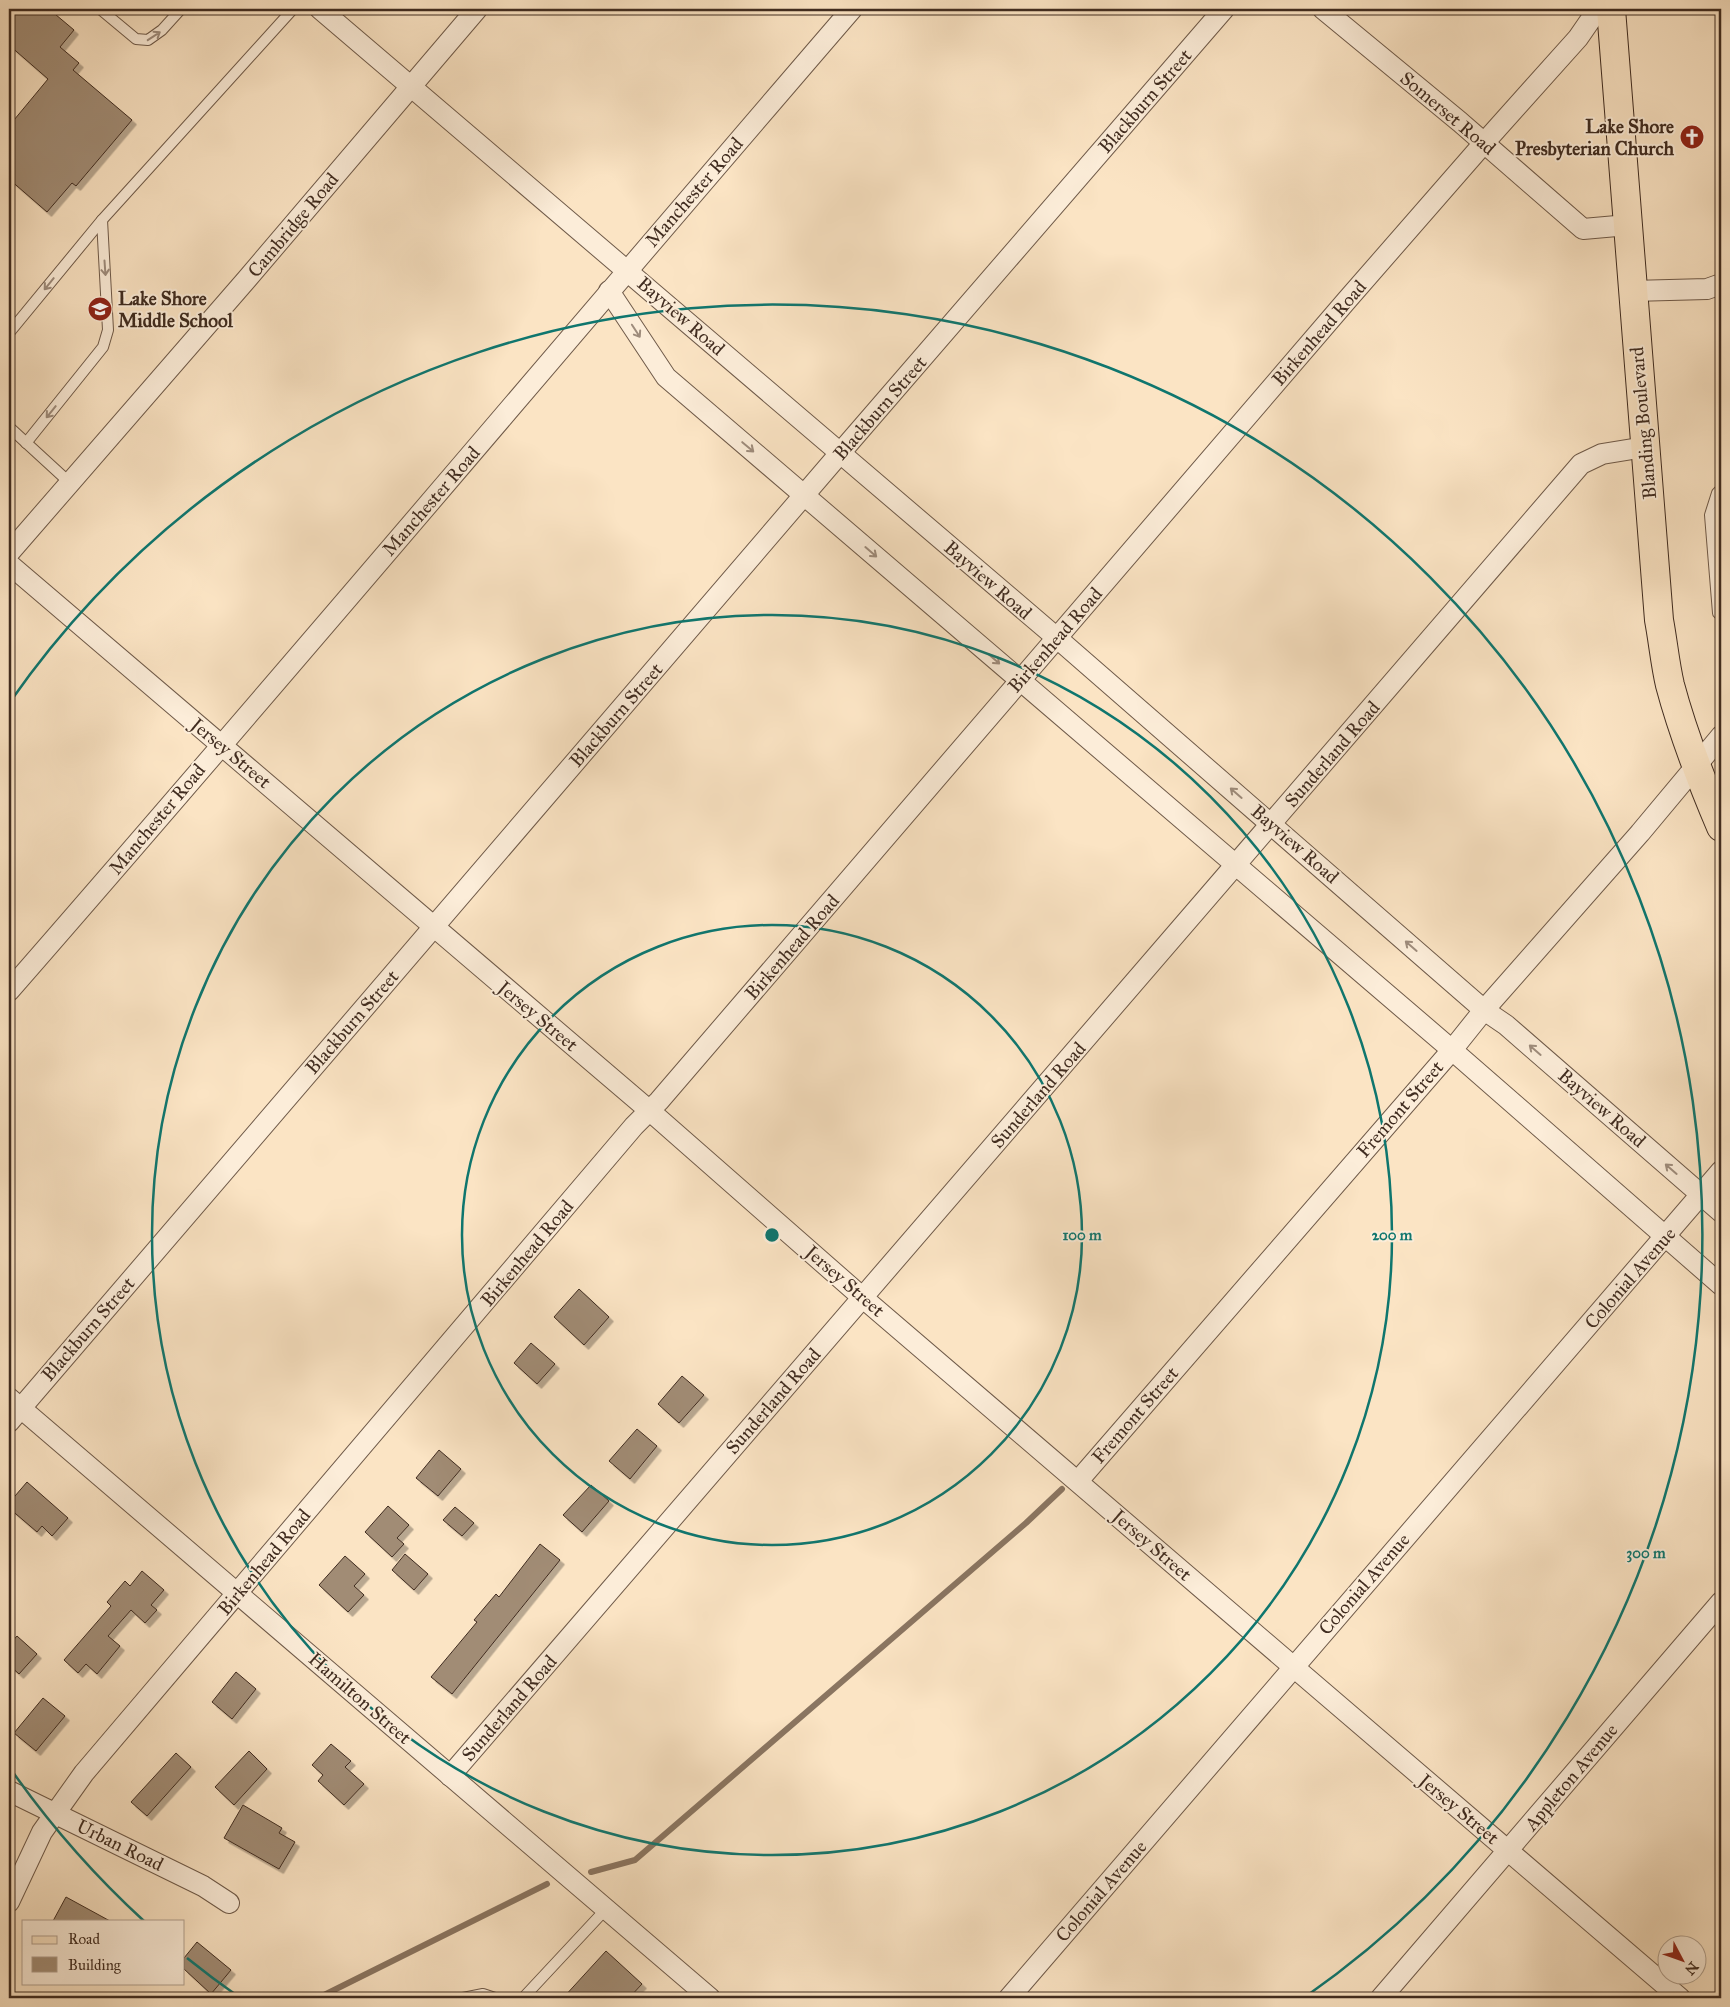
<svg xmlns="http://www.w3.org/2000/svg" width="1730" height="2007" viewBox="0 0 1730 2007" font-family="'IM FELL Great Primer',serif">
<style>
.lines{fill:none;stroke-linecap:round;stroke-linejoin:round}
.stream{stroke:#8a7561;stroke-width:6}
.building{fill:#a18c75;stroke:#402c20;filter:url(#shadow)}
.service-casing{stroke:#6f5a49;stroke-width:12}
.minor-casing{stroke:#6f5a49;stroke-width:22}
.primary-casing{stroke:#402c20;stroke-width:30}
.service{stroke:#fcedd9;stroke-width:10}
.minor{stroke:#fcedd9;stroke-width:20}
.primary{stroke:#fbe4c4;stroke-width:28}
.oneway{stroke:#9e8c7c}
.ring{fill:none;stroke:#0f766e;stroke-width:2.5}
.labels{text-anchor:middle;dominant-baseline:central;stroke-width:4;stroke-linejoin:round;paint-order:stroke}
.street-label{font-size:19px;fill:#402c20;stroke:#fcedd9}
.poi-label{font-size:19px;font-weight:bold;fill:#402c20;stroke:#fcedd9;text-anchor:end}
.centre{fill:#0f766e;stroke:#fcedd9;stroke-width:2.5}
.ring-label{font-size:15px;text-anchor:middle;font-weight:bold;fill:#0f766e;stroke:#fcedd9;stroke-width:4;stroke-linejoin:round;paint-order:stroke}
</style>
<defs>
<filter id="shadow"><feDropShadow dx="4.5" dy="4.5" stdDeviation="0" flood-color="#0004"/></filter>
</defs>
<rect width="100%" height="100%" fill="#fbe4c4"/>
<filter id="stains"><feTurbulence type="fractalNoise" baseFrequency=".004" numOctaves="4"/><feColorMatrix values="0 0 0 0 .2 0 0 0 0 .09 0 0 0 0 .02 0 0 0 .5 -.17"/></filter>
<radialGradient id="worn" r=".72"><stop offset=".6" stop-color="#630" stop-opacity="0"/><stop offset="1" stop-color="#630" stop-opacity=".3"/></radialGradient>
<g class="lines">
<g class="stream">
<path d="M591 1872 635 1860 1026 1523 1062 1489"/>
<path d="M318 1998 547 1884"/>
</g>
</g>
<g class="building">
<path d="M9 9H49L74 30 60 47 79 63 73 70 132 120 76 186 72 183 47 212 9 179V126L48 79 9 45Z"/>
<path d="M579 1289 609 1317 584 1345 554 1317Z"/>
<path d="M531 1343 555 1364 537 1384 514 1363Z"/>
<path d="M682 1376 704 1395 679 1423 658 1404Z"/>
<path d="M637 1429 657 1446 630 1479 609 1461Z"/>
<path d="M439 1450 461 1469 438 1496 416 1478Z"/>
<path d="M27 1482 68 1518 52 1536 42 1526 37 1532 9 1508V1503Z"/>
<path d="M591 1485 609 1501 582 1532 563 1515Z"/>
<path d="M388 1506 409 1525 397 1538 404 1544 392 1557 365 1532Z"/>
<path d="M455 1507 474 1523 462 1536 443 1520Z"/>
<path d="M540 1544 560 1560 452 1694 431 1677 477 1622 474 1620 496 1594 499 1597Z"/>
<path d="M405 1554 428 1574 414 1590 392 1570Z"/>
<path d="M345 1556 365 1574 354 1586 364 1595 348 1612 319 1585Z"/>
<path d="M142 1571 164 1590 151 1605 157 1610 145 1623 131 1610 108 1636 120 1646 97 1674 86 1664 78 1673 64 1660 111 1606 107 1602 125 1581 130 1586Z"/>
<path d="M17 1636 37 1654 19 1674 9 1665V1645Z"/>
<path d="M236 1672 256 1689 232 1719 212 1702Z"/>
<path d="M43 1698 65 1716 36 1751 14 1733Z"/>
<path d="M331 1744 351 1761 345 1767 364 1784 344 1805 318 1781 323 1775 312 1765Z"/>
<path d="M249 1751 267 1769 234 1805 215 1787Z"/>
<path d="M176 1753 191 1767 147 1816 131 1802Z"/>
<path d="M243 1805 282 1828 279 1833 295 1842 279 1869 224 1838Z"/>
<path d="M66 1897 110 1921H53Z"/>
<path d="M197 1942 231 1970 211 1994 184 1969V1958Z"/>
<path d="M606 1951 642 1984 629 1998H563Z"/>
</g>
<g class="lines">
<defs>
<g id="service">
<path d="M100 9 136 39 148 40 162 30 181 9"/>
<path d="M9 333 102 220 293 9"/>
<path d="M9 427 70 483"/>
<path d="M26 443 103 347 108 330 102 220"/>
<path d="M1721 489 1717 493 1710 515 1718 613 1721 616"/>
<path d="M463 1998 483 1994 495 1998"/>
<path d="M523 1998 606 1909"/>
</g>
<g id="minor">
<path d="M320 9 1057 638 1484 1010 1506 1025 1721 1212"/>
<path d="M1323 9 1460 122 1583 229 1628 225"/>
<path d="M609 291 666 377 1452 1050 1721 1285"/>
<path d="M1632 291 1707 289 1721 284"/>
<path d="M9 553 247 279 477 9"/>
<path d="M9 564 650 1111 863 1298 1680 1998"/>
<path d="M9 991C293 666 570 336 852 9"/>
<path d="M9 1398 710 1998"/>
<path d="M9 1422 841 452 1224 9"/>
<path d="M1078 1481 1452 1050 1484 1010 1640 833 1721 736"/>
<path d="M450 1776 1581 464 1602 454 1645 447"/>
<path d="M9 1791 203 1886 229 1903"/>
<path d="M9 1902 42 1832 84 1773 634 1126 659 1101 1347 300 1484 143 1578 38 1598 9"/>
<path d="M1009 1998 1721 1171"/>
<path d="M1381 1998 1721 1602"/>
</g>
<path id="primary" d="M1611 9 1659 620C1663 641 1665 664 1670 685 1683 734 1701 780 1721 827"/>
</defs>
<use href="#service" class="service-casing"/>
<use href="#minor" class="minor-casing"/>
<use href="#primary" class="primary-casing"/>
<use href="#service" class="service"/>
<use href="#minor" class="minor"/>
<use href="#primary" class="primary"/>
</g>
<defs><path id="oneway-shaft" d="M-6 0H5M1.5-3L5.5 0L1.5 3" fill="none" stroke-width="1.6" stroke-linecap="round" stroke-linejoin="round" transform="scale(1.25)"/></defs>
<g class="oneway">
<use href="#oneway-shaft" transform="translate(154 36) rotate(-33)"/>
<use href="#oneway-shaft" transform="translate(105 268) rotate(86)"/>
<use href="#oneway-shaft" transform="translate(49 284) rotate(129)"/>
<use href="#oneway-shaft" transform="translate(636 331) rotate(57)"/>
<use href="#oneway-shaft" transform="translate(51 412) rotate(129)"/>
<use href="#oneway-shaft" transform="translate(748 447) rotate(40)"/>
<use href="#oneway-shaft" transform="translate(871 552) rotate(41)"/>
<use href="#oneway-shaft" transform="translate(994 659) rotate(41)"/>
<use href="#oneway-shaft" transform="translate(1236 793) rotate(-139)"/>
<use href="#oneway-shaft" transform="translate(1411 946) rotate(-139)"/>
<use href="#oneway-shaft" transform="translate(1535 1050) rotate(-139)"/>
<use href="#oneway-shaft" transform="translate(1671 1169) rotate(-139)"/>
</g>
<g class="ring">
<circle cx="772" cy="1235" r="310"/>
<circle cx="772" cy="1235" r="620"/>
<path d="M239 1997A930 930 0 0 1 187 1958M144 1921A930 930 0 0 1 10 1768M10 702A930 930 0 1 1 1305 1997"/>
</g>
<defs>
<symbol id="church-disc" viewBox="-11 -11 22 22"><circle r="9.5" fill="#8f2418" stroke="#fcedd9"/><path d="M-1.2-6h2.4v3.5h3.3v2.4h-3.3V6h-2.4V-.1h-3.3v-2.4h3.3Z" fill="#fff"/></symbol>
<symbol id="school-disc" viewBox="-11 -11 22 22"><circle r="9.5" fill="#8f2418" stroke="#fcedd9"/><path d="M0-5L7-2L0 1L-7-2ZM-4 1L0 2.5L4 1V4Q0 6-4 4Z" fill="#fff"/></symbol>
</defs>
<g fill-rule="evenodd">
<use href="#church-disc" x="1678" y="123" width="28" height="28"/>
<use href="#school-disc" x="86" y="295" width="28" height="28"/>
</g>
<g class="labels">
<g class="street-label">
<text transform="translate(1145 101) rotate(-49)">Blackburn Street</text>
<text transform="translate(1448 113) rotate(40)">Somerset Road</text>
<text transform="translate(694 192) rotate(-49)">Manchester Road</text>
<text transform="translate(293 225) rotate(-50)">Cambridge Road</text>
<text transform="translate(681 316) rotate(41)">Bayview Road</text>
<text transform="translate(1319 333) rotate(-49)">Birkenhead Road</text>
<text transform="translate(880 408) rotate(-49)">Blackburn Street</text>
<text transform="translate(1643 423) rotate(-95)">Blanding Boulevard</text>
<text transform="translate(431 501) rotate(-49)">Manchester Road</text>
<text transform="translate(988 580) rotate(41)">Bayview Road</text>
<text transform="translate(1055 640) rotate(-49)">Birkenhead Road</text>
<text transform="translate(616 715) rotate(-49)">Blackburn Street</text>
<text transform="translate(231 753) rotate(40)">Jersey Street</text>
<text transform="translate(1332 754) rotate(-49)">Sunderland Road</text>
<text transform="translate(157 819) rotate(-50)">Manchester Road</text>
<text transform="translate(1295 844) rotate(41)">Bayview Road</text>
<text transform="translate(792 947) rotate(-49)">Birkenhead Road</text>
<text transform="translate(538 1016) rotate(40)">Jersey Street</text>
<text transform="translate(352 1022) rotate(-49)">Blackburn Street</text>
<text transform="translate(1038 1095) rotate(-49)">Sunderland Road</text>
<text transform="translate(1602 1108) rotate(41)">Bayview Road</text>
<text transform="translate(1400 1109) rotate(-49)">Fremont Street</text>
<text transform="translate(527 1253) rotate(-50)">Birkenhead Road</text>
<text transform="translate(1630 1278) rotate(-49)">Colonial Avenue</text>
<text transform="translate(845 1281) rotate(41)">Jersey Street</text>
<text transform="translate(88 1329) rotate(-49)">Blackburn Street</text>
<text transform="translate(773 1401) rotate(-49)">Sunderland Road</text>
<text transform="translate(1135 1415) rotate(-49)">Fremont Street</text>
<text transform="translate(1152 1545) rotate(41)">Jersey Street</text>
<text transform="translate(264 1562) rotate(-50)">Birkenhead Road</text>
<text transform="translate(1364 1584) rotate(-49)">Colonial Avenue</text>
<text transform="translate(360 1698) rotate(41)">Hamilton Street</text>
<text transform="translate(509 1708) rotate(-49)">Sunderland Road</text>
<text transform="translate(1571 1777) rotate(-50)">Appleton Avenue</text>
<text transform="translate(1459 1809) rotate(40)">Jersey Street</text>
<text transform="translate(120 1845) rotate(26)">Urban Road</text>
<text transform="translate(1101 1891) rotate(-49)">Colonial Avenue</text>
</g>
<g class="poi-label">
<text x="1674" y="126">Lake Shore<tspan x="1674" dy="22">Presbyterian Church</tspan></text>
<text x="118" y="298" text-anchor="start">Lake Shore<tspan x="118" dy="22">Middle School</tspan></text>
</g>
</g>
<circle cx="772" cy="1235" r="8" class="centre"/>
<g class="ring-label">
<text x="1082" y="1240">100 m</text>
<text x="1392" y="1240">200 m</text>
<text x="1646" y="1558">300 m</text>
</g>
<rect width="1730" height="2007" fill="none" stroke="#fbe4c4" stroke-width="30"/>
<rect x="10" y="10" width="1710" height="1987" fill="none" stroke="#402c20" stroke-width="2.5"/>
<rect x="15" y="15" width="1700" height="1977" fill="none" stroke="#402c20"/>
<rect x="22" y="1920" width="162" height="65" fill="#fcedd9" stroke="#b1a08f"/>
<rect x="32" y="1936" width="25" height="8" fill="#fbe4c4" stroke="#b1a08f"/>
<text x="68" y="1944" font-size="15" fill="#402c20">Road</text>
<rect x="32" y="1957" width="25" height="15" fill="#a18c75" stroke="#b1a08f"/>
<text x="68" y="1970" font-size="15" fill="#402c20">Building</text>
<g transform="translate(1682 1960) rotate(131)"><circle r="24" fill="#fcedd9" stroke="#b1a08f"/>
<path d="M0-4L9 19L0 12L-9 19Z" fill="#8f2418"/>
<text y="-8" font-size="14" font-weight="bold" text-anchor="middle" fill="#402c20">N</text>
</g>
<rect width="100%" height="100%" filter="url(#stains)"/>
<rect width="100%" height="100%" fill="url(#worn)"/>
</svg>
